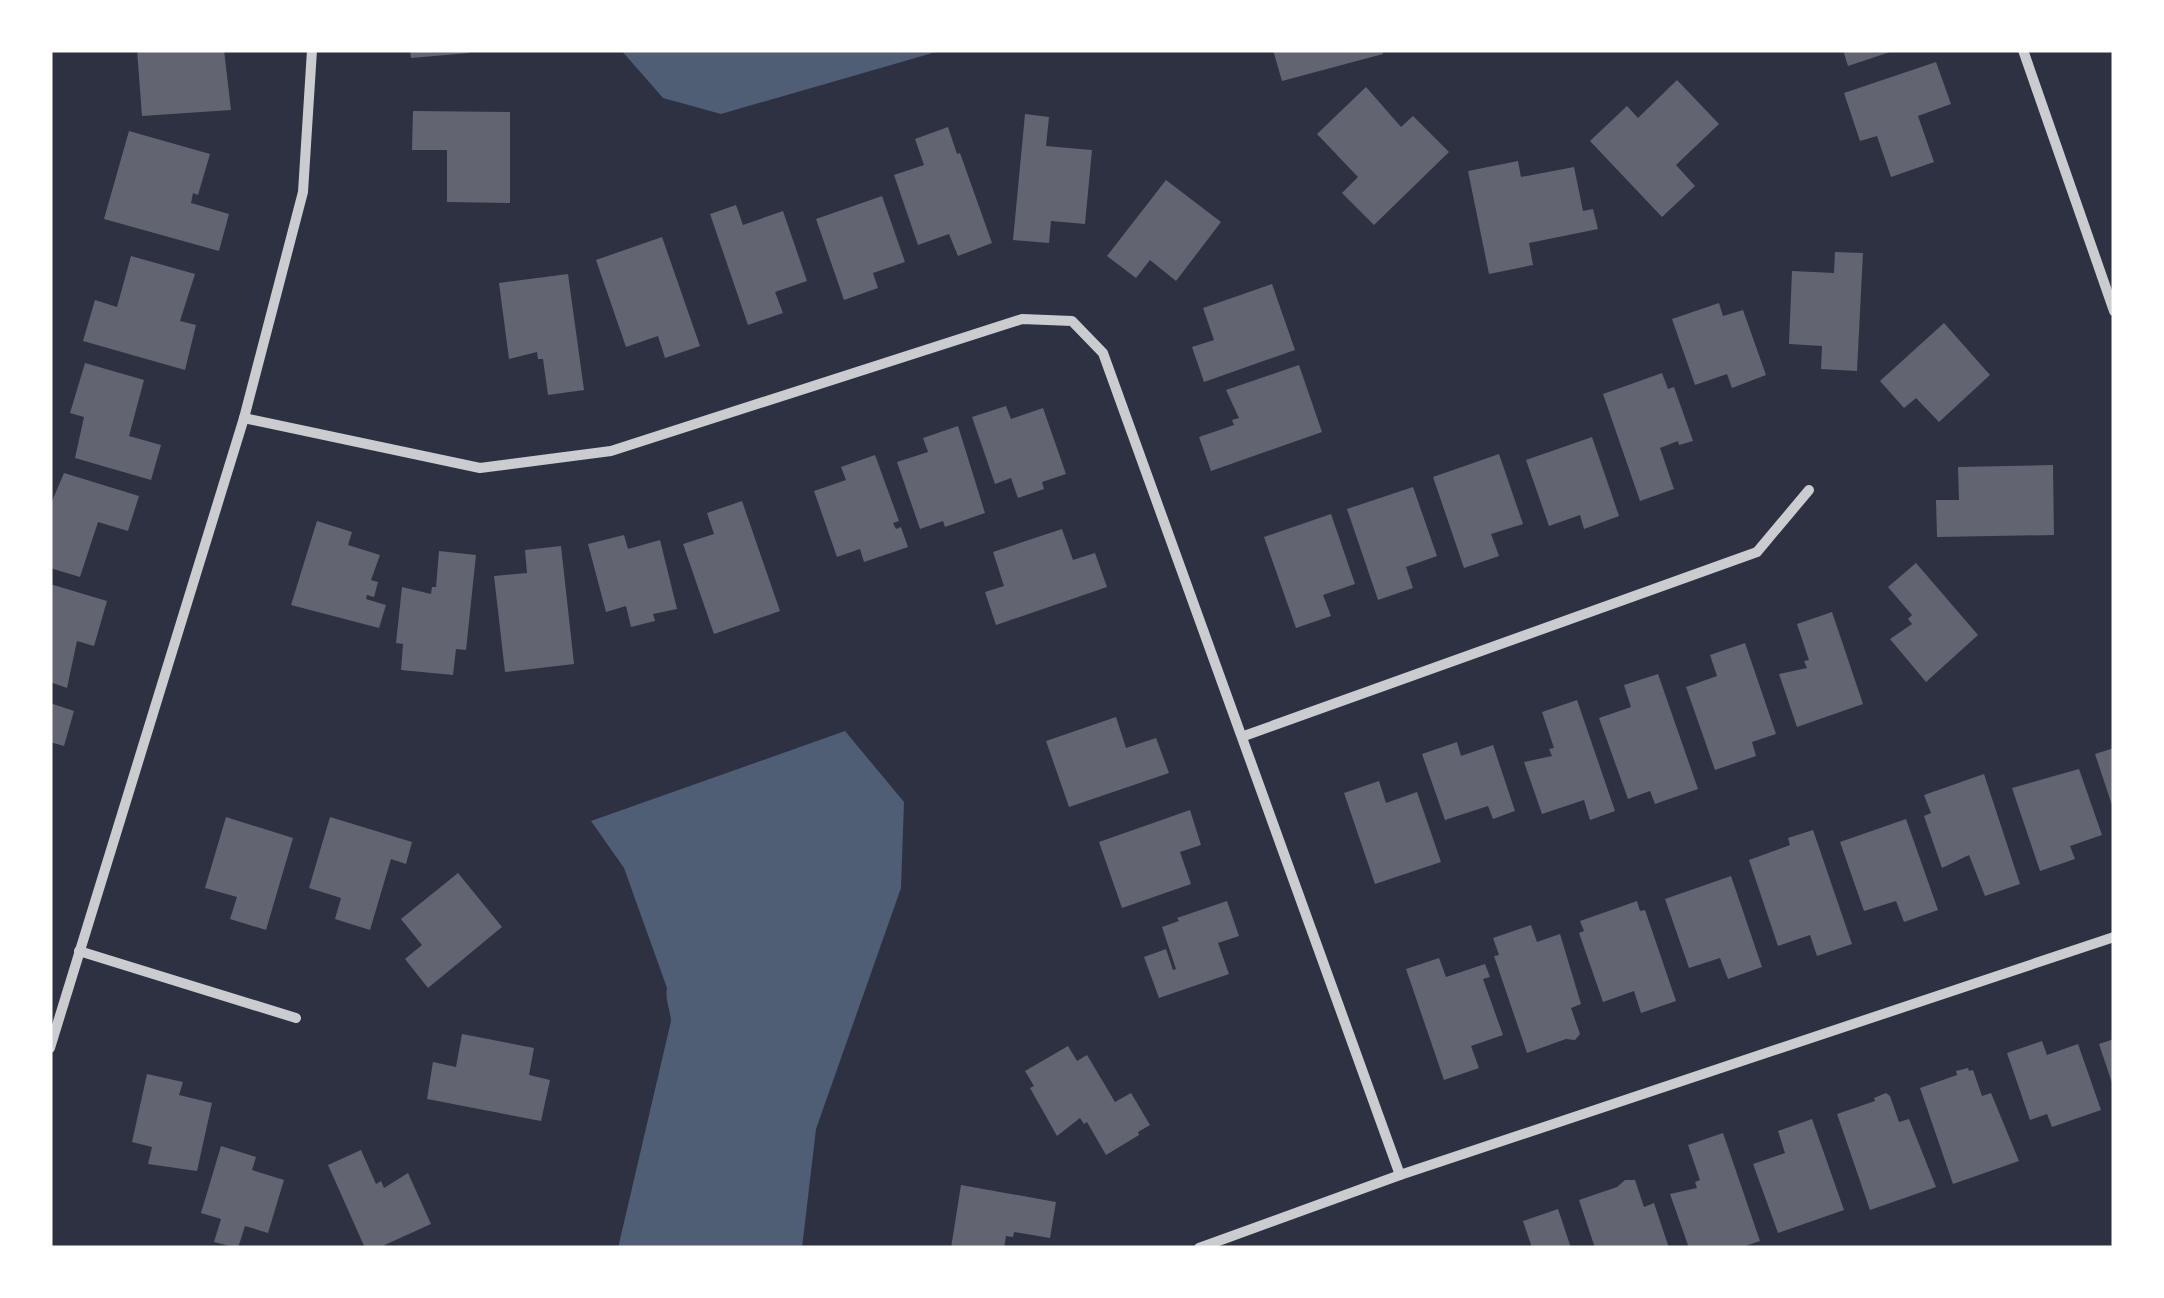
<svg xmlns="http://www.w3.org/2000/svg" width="2164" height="1298" viewBox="0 0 2164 1298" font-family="'Alegreya Sans',sans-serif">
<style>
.water{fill:#4f5d75}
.building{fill:#626471}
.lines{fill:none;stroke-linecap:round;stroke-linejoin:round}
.minor{stroke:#caccd0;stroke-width:10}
</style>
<rect width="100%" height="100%" fill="#2d3142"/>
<g class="water">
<path d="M621 50H943L721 114 663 98Z"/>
<path d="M845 731 904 802 901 888 816 1129 802 1248H618L671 1021C670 1009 665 1000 667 988L624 868 591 821Z"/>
</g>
<g class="building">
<path d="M137 50H224L231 110 142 116Z"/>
<path d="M410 50H469V53L411 58Z"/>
<path d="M1273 50H1382L1383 54 1282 81Z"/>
<path d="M1843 50H1893V51L1848 66Z"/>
<path d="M1936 62 1951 104 1918 116 1934 162 1891 177 1877 136 1860 141 1844 93Z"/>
<path d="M1677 80 1719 124 1676 165 1695 186 1662 217 1590 141 1627 106 1638 118Z"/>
<path d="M1366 87 1401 127 1413 116 1449 152 1374 225 1342 193 1358 177 1317 134Z"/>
<path d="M413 111 510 112V203L447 202V150H412Z"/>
<path d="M1025 114 1049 117 1046 146 1092 150 1085 224 1051 221 1049 243 1013 240Z"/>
<path d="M948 127 957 154 960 153 992 243 958 256 949 234 918 245 894 175 924 165 915 139Z"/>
<path d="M129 131 210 154 198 195 193 193 191 203 229 214 219 251 104 219Z"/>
<path d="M1518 161 1521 177 1574 167 1583 211 1593 209 1598 229 1529 243 1533 265 1489 274 1468 171Z"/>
<path d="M1166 180 1221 222 1176 281 1150 260 1136 278 1107 256Z"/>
<path d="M882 196 905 262 873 273 878 288 844 300 816 219Z"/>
<path d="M736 205 743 225 783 211 807 281 775 292 783 313 748 325 710 214Z"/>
<path d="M662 237 700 346 665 358 658 336 626 347 596 260Z"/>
<path d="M1835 252 1863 253 1857 371 1821 369 1822 346 1789 344 1792 271 1834 273Z"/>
<path d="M131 256 195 274 180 321 196 325 185 370 83 341 95 300 117 307Z"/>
<path d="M568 274 584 390 548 395 543 359H538L537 352 509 359 499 283Z"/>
<path d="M1272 284 1295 350 1204 382 1192 347 1214 340 1203 308Z"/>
<path d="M1719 303 1723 316 1743 310 1766 375 1732 388 1727 374 1695 385 1672 319Z"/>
<path d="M1944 323 1990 375 1939 422 1916 398 1904 408 1880 381Z"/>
<path d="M85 363 144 380 129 436 161 445 151 480 75 458 84 417 70 413Z"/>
<path d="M1299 365 1322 432 1211 471 1199 437 1234 425 1232 420 1239 418 1226 390Z"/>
<path d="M1662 373 1668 389 1674 387 1693 441 1679 445 1678 441 1660 448 1674 489 1640 501 1603 394Z"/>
<path d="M1006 406 1011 419 1043 408 1066 474 1042 482 1044 489 1018 498 1011 478 995 484 972 417Z"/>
<path d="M958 426 985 513 945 527 943 521 920 529 897 462 928 452 923 438Z"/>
<path d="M1592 437 1619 516 1584 529 1580 515 1549 526 1526 460Z"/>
<path d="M1499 454 1523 524 1491 534 1499 556 1464 568 1433 477Z"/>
<path d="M875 455 899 521 893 523 896 529 901 527 908 547 864 562 860 549 837 557 814 491 846 480 841 467Z"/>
<path d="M2053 465 2054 535 1937 537 1936 500H1959L1958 467Z"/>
<path d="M64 473 139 496 128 531 98 522 80 577 50 568V506Z"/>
<path d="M1413 487 1437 556 1406 567 1413 588 1378 600 1347 509Z"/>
<path d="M742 501 780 611 714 634 683 544 714 534 707 513Z"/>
<path d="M1331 514 1355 584 1323 595 1331 616 1296 628 1264 537Z"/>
<path d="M317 521 352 532 348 545 380 555 371 580 378 582 374 597 367 595 366 599 386 605 379 628 291 605Z"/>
<path d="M1062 529 1073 560 1095 553 1107 587 996 625 985 592 1004 586 993 552Z"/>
<path d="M624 535 628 549 660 540 677 609 653 614 655 621 631 627 626 606 606 612 588 544Z"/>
<path d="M561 546 574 664 505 672 494 576 527 573 525 550Z"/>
<path d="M439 551 476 555 466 650 456 649 453 675 401 670 403 644 396 643 402 587 431 594 432 587H436Z"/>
<path d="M1916 563 1978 635 1926 682 1890 639 1912 624 1908 619 1912 615 1888 587Z"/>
<path d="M50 584 107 601 94 646 77 641 67 688 50 682Z"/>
<path d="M1832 612 1863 704 1797 727 1779 674 1807 668 1804 661 1809 660 1797 624Z"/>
<path d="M1745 643 1776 734 1752 742 1756 756 1715 770 1686 687 1717 676 1710 655Z"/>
<path d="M1658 674 1698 789 1655 804 1650 791 1628 799 1599 718 1631 707 1624 685Z"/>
<path d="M1577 700 1615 811 1590 820 1584 800 1542 814 1524 762 1552 756 1549 749 1554 748 1542 712Z"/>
<path d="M50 703 74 711 64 746 50 742Z"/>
<path d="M1116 717 1126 748 1156 738 1169 773 1069 807 1046 741Z"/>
<path d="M1457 742 1461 756 1493 745 1515 811 1493 819 1488 806 1445 820 1422 754Z"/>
<path d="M2114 748V808H2113L2095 754Z"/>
<path d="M2079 769 2102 835 2070 846 2075 859 2040 871 2012 788Z"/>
<path d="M1984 774 2020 884 1985 896 1969 855 1942 868 1924 816 1931 813 1924 795Z"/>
<path d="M1379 781 1386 803 1417 792 1441 862 1375 884 1344 793Z"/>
<path d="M1190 810 1201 845 1180 852 1191 884 1122 908 1099 842Z"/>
<path d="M226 817 293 838 266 930 230 919 237 897 205 888Z"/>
<path d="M330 817 412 842 406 864 391 859 370 930 335 919 341 898 309 888Z"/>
<path d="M1906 819 1938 910 1904 922 1896 901 1864 911 1840 842Z"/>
<path d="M1813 830 1852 944 1817 956 1810 935 1778 946 1749 860 1790 845 1788 838Z"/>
<path d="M458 873 502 927 428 988 405 959 422 945 401 919Z"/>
<path d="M1731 876 1762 967 1728 979 1720 958 1689 968 1665 899Z"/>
<path d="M1227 901 1239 936 1218 943 1229 974 1159 998 1144 957 1166 949 1173 970 1176 969 1162 927 1179 921 1177 918Z"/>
<path d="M1637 901 1640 911 1645 910 1676 1001 1641 1013 1634 991 1603 1002 1579 933 1584 931 1580 921Z"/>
<path d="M1531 925 1537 942 1560 934 1581 1004 1571 1008 1580 1034 1575 1040 1566 1039 1527 1053 1494 956 1499 955 1493 938Z"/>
<path d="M1439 958 1446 977 1485 964 1490 977 1483 979 1503 1035 1471 1046 1479 1068 1444 1080 1406 969Z"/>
<path d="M462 1034 534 1048 529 1075 550 1080 541 1121 427 1099 433 1062 456 1067Z"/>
<path d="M2114 1039V1086H2113L2099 1044Z"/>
<path d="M2042 1041 2047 1055 2078 1044 2101 1110 2052 1127 2047 1114 2030 1120 2007 1053Z"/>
<path d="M1068 1046 1077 1061 1087 1055 1115 1102 1131 1093 1150 1125 1138 1132 1139 1135 1106 1155 1087 1122 1084 1124 1080 1118 1057 1136 1030 1088 1034 1086 1025 1071Z"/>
<path d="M1968 1068 1969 1071 1973 1070 1982 1096 1991 1093 2019 1161 1953 1184 1920 1088 1957 1075 1956 1071Z"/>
<path d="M147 1074 183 1082 179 1095 212 1103 197 1171 148 1164 152 1147 132 1142Z"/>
<path d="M1886 1093 1890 1096 1899 1122 1909 1119 1936 1187 1870 1210 1837 1114 1875 1101 1874 1098Z"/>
<path d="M1812 1119 1844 1210 1778 1233 1753 1164 1785 1153 1778 1131Z"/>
<path d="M1723 1133 1760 1241 1739 1248H1689L1670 1194 1697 1188 1695 1182 1700 1180 1688 1145Z"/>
<path d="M221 1146 256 1157 252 1170 284 1180 268 1233 245 1226 238 1248 214 1242 221 1219 201 1213Z"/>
<path d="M361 1150 376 1184 381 1181 384 1188 408 1173 431 1224 378 1248H365L328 1165Z"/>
<path d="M1625 1180H1635L1644 1207 1654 1203 1669 1248H1595L1579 1200 1617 1187Z"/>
<path d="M961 1185 1056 1202 1050 1238 1014 1232 1013 1237 1006 1236 1004 1248H951Z"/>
<path d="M1558 1209 1571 1248H1532L1523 1221Z"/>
</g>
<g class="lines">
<g class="minor">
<path d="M2023 50 2114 311"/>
<path d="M244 418 480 468 611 451 1022 319 1072 321 1103 353 1400 1175"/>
<path d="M1244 736 1757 552 1809 490"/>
<path d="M79 951 296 1018"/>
<path d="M50 1048 244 418 303 192 312 50"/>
<path d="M1199 1248 1400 1175 2114 937"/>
</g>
</g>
<rect width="2164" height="1298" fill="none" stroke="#ffffff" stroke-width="105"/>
</svg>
